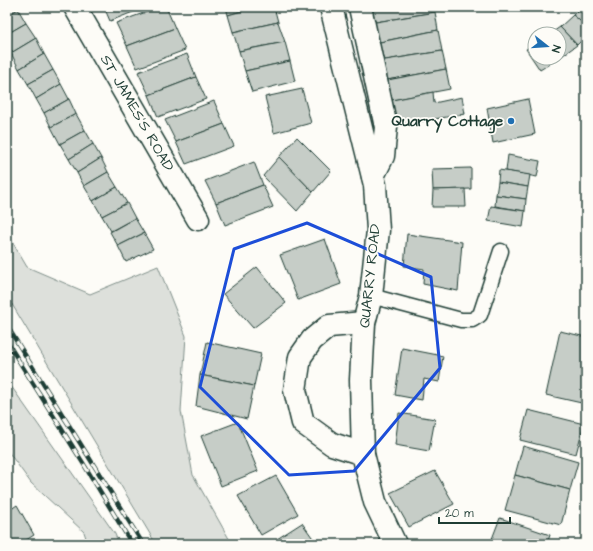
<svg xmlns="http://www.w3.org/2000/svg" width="593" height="551" viewBox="0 0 593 551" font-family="'Architects Daughter',sans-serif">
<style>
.green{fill:#dde0db;stroke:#7e8e88}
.building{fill:#c6cdc7;stroke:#1f3d34}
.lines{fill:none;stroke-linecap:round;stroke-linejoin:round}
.lane-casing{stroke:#1f3d34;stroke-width:17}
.street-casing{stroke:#1f3d34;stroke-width:25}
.lane{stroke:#fdfcf7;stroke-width:14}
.street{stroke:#fdfcf7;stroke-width:22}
.rail-casing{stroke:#1f3d34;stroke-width:4.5}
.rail{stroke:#fdfcf7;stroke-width:3;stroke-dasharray:9;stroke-linecap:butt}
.marked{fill:none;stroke:#1d4ed8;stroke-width:3;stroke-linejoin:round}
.poi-dot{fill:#1f6fb2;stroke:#fdfcf7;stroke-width:1.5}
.labels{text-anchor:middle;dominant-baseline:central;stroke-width:3.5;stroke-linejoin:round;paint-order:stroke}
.street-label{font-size:15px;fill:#1f3d34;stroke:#fdfcf7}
.poi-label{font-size:15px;font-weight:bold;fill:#1f3d34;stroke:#fdfcf7;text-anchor:end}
</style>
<rect width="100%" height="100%" fill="#fdfcf7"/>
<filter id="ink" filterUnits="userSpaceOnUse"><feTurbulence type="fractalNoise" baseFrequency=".025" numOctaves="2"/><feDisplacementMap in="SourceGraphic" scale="8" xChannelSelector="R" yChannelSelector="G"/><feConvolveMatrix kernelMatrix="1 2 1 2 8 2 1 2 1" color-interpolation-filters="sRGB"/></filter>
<g filter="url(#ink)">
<g class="green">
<path d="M7 233 27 267 90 294 158 266 186 336 181 411 193 475 232 544H156L7 296Z"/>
<path d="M11 386 115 534 119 544H88L84 532 31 483 7 450V387Z"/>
</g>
<g class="building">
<path d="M7 7H17L18 9 7 16Z"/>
<path d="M104 7H146L110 21Z"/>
<path d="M160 7H166L175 28 127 46 116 23Z"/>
<path d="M226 7H256L228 15Z"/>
<path d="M256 7H274L278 22 233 32 228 15Z"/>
<path d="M367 7H434L435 12 370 23Z"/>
<path d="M581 7H586V26L573 15Z"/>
<path d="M18 9 26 23 7 34V16Z"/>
<path d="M435 12 438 30 375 43 370 23Z"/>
<path d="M573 15 586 26V36L577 45 560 27Z"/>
<path d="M278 22 285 42 239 51 233 32Z"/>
<path d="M26 23 36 38 11 53 7 46V34Z"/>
<path d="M560 27 577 45 559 58V34H550Z"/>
<path d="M175 28 185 50 137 68 127 46Z"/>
<path d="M438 30 442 51 379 61 375 43Z"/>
<path d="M36 38 44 54 19 69 11 53Z"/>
<path d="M285 42 290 61 245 71 239 51Z"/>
<path d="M535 44V58H559L540 70 526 49Z"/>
<path d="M442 51 446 69 382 81 379 61Z"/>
<path d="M44 54 53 70 28 84 19 69Z"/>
<path d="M187 54 196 77 149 95 138 72Z"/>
<path d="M290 61 295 81 252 92 245 71Z"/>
<path d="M446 69 450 89 387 101 382 81Z"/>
<path d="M53 70 61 84 36 99 28 84Z"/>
<path d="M196 77 206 99 158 117 149 95Z"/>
<path d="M61 84 69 99 44 113 36 99Z"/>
<path d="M302 89 311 123 274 133 265 97Z"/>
<path d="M433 92 434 103 462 97 465 114 392 126 387 101Z"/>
<path d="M69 99 76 114 51 127 44 113Z"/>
<path d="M528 99 535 134 493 143 487 108Z"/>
<path d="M214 101 224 124 176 142 165 120Z"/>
<path d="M76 114 85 130 60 144 51 127Z"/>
<path d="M224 124 234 146 186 164 176 142Z"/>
<path d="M85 130 93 144 69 159 60 144Z"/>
<path d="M297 137 331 171 313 192 279 157Z"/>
<path d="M93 144 101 158 77 173 69 159Z"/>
<path d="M508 155 540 161 537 177 506 171Z"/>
<path d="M279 157 313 192 297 211 263 176Z"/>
<path d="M101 158 108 172 84 186 77 173Z"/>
<path d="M254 162 263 185 216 203 205 181Z"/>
<path d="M471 168V189L433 190 432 169Z"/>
<path d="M499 170 530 175 528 187 498 182Z"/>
<path d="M108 172 117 187 93 201 84 186Z"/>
<path d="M498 182 528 187 526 199 496 195Z"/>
<path d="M263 185 273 207 225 225 216 203Z"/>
<path d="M117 187 127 203 102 216 93 201Z"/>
<path d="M465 189 466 207H432L433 190Z"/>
<path d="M496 195 526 199 525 211 495 206Z"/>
<path d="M127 203 135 218 111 231 102 216Z"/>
<path d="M491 206 525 211 523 227 488 221Z"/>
<path d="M135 218 144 233 118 246 110 232Z"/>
<path d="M144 233 153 249 126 262 118 246Z"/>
<path d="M407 234 462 242 458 291 423 284 424 269 404 266Z"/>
<path d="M325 239 341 284 298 300 280 255Z"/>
<path d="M257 267 286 303 253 328 223 294Z"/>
<path d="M560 331 586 337V404L546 395Z"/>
<path d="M207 342 261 354 254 386 200 375Z"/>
<path d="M402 348 443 356 439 382 424 379 422 400 395 395Z"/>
<path d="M200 375 254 386 247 419 196 406Z"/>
<path d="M528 410 584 424 576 454 520 440Z"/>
<path d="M399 413 435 419 429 451 395 445Z"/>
<path d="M238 422 258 471 221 486 201 436Z"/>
<path d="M523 446 578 462 570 490 515 475Z"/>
<path d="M435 471 454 504 409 527 390 493Z"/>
<path d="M515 475 570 490 561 525 505 510Z"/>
<path d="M276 476 298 514 261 535 238 496Z"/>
<path d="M17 505 34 535 20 544H7V512Z"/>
<path d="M500 518 550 535 547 544H490Z"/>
<path d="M302 523 317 544H280L277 539Z"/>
</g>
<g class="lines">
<defs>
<path id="lane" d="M371 296 461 320H472L480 315 501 251"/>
<g id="street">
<path d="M75 7 198 219"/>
<path d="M331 7 375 185 378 230 371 296 364 323 361 380 363 454 375 502 395 544"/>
<path d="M360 7 386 127 383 156 373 176"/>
<path d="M363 454 332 444 303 423 295 390 300 357 312 340 329 326 364 323"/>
</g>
</defs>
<use href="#lane" class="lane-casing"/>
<use href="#street" class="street-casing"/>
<use href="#lane" class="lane"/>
<use href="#street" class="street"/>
<defs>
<g id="rail">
<path d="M7 326 143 544"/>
<path d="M7 342 83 463 132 544"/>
</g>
</defs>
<use href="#rail" class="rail-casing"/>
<use href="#rail" class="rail"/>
</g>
</g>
<path class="marked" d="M307 223 431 277 440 368 354 471 289 475 200 387 234 249Z"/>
<circle class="poi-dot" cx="511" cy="121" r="4"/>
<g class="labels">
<g class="street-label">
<text transform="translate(137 113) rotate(60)">ST JAMES'S ROAD</text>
<text transform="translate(370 276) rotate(-84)">QUARRY ROAD</text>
</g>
<g class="poi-label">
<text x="503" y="121">Quarry Cottage</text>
</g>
</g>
<rect width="593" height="551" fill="none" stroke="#fdfcf7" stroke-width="24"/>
<rect x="12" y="12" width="569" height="527" fill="none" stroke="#1f3d34" stroke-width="1.5" filter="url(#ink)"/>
<g transform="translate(547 46) rotate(107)"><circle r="19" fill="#fdfcf7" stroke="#a4b0a9"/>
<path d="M0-3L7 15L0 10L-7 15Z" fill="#1f6fb2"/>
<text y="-6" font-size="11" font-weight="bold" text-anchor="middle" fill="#1f3d34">N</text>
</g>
<path d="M439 517v6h71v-6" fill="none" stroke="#1f3d34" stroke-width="2"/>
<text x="445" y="517" font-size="12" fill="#1f3d34" stroke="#fdfcf7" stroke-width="3" paint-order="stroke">20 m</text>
</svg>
